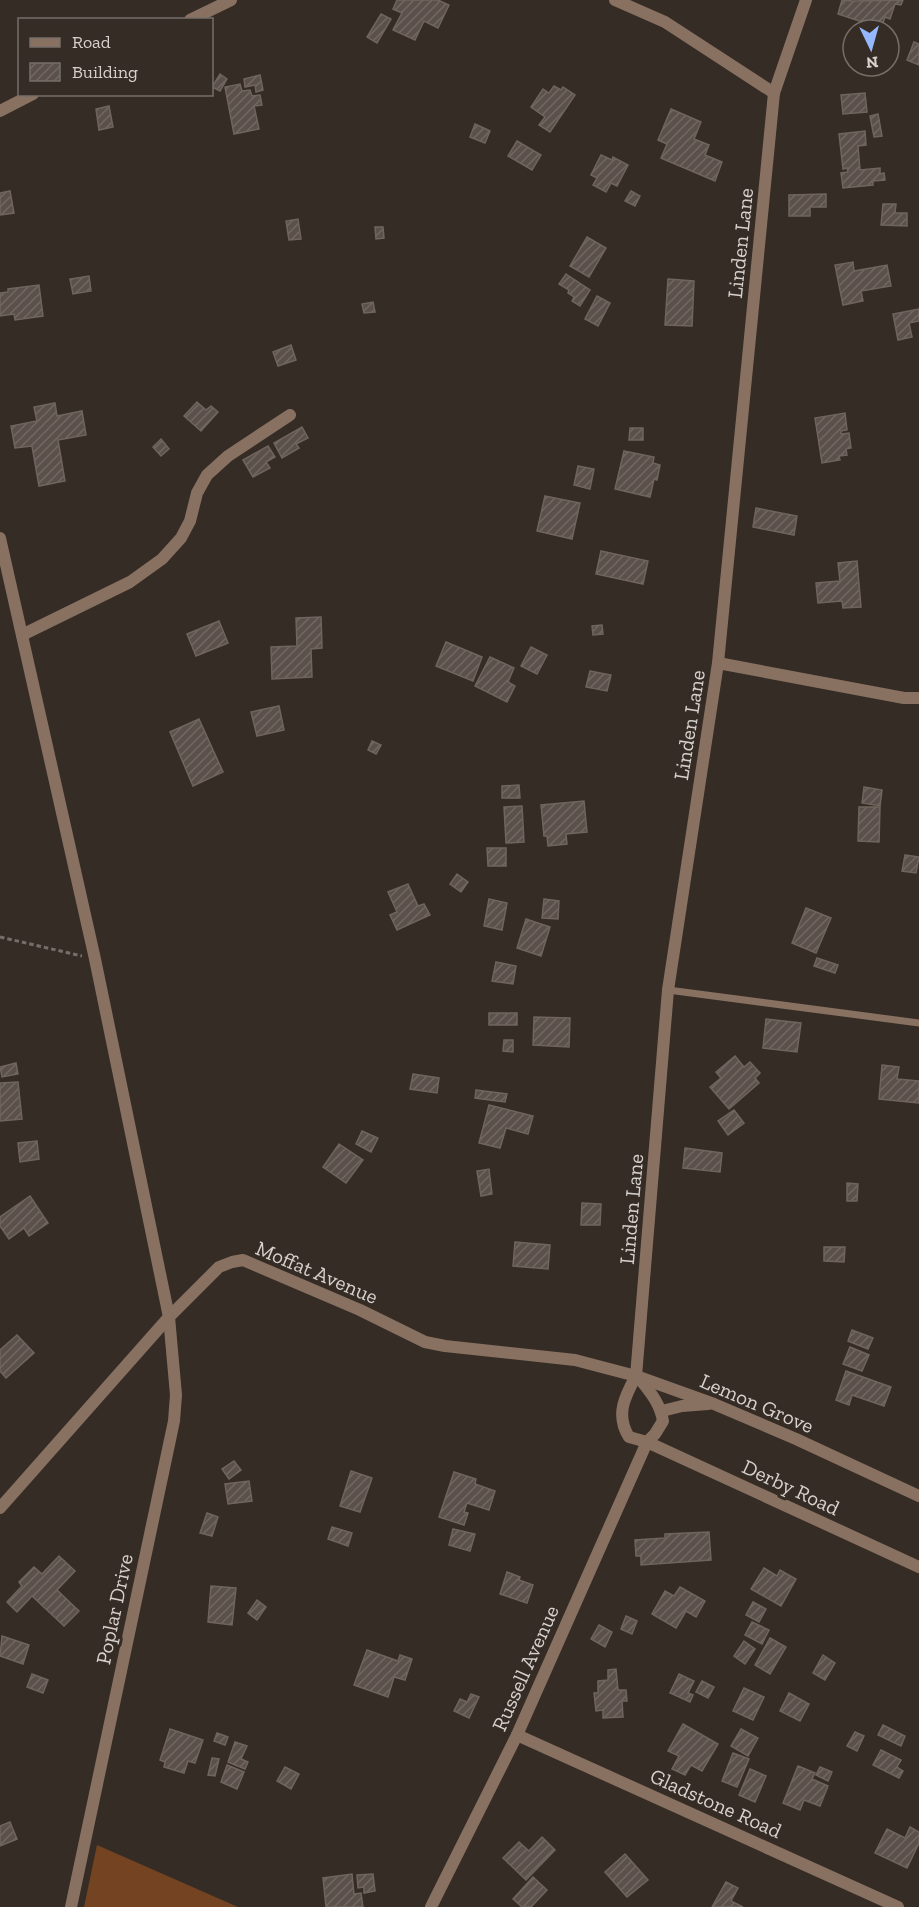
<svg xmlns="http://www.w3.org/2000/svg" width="919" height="1907" viewBox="0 0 919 1907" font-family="'Zilla Slab',serif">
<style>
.grass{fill:#744321}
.building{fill:url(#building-hatch);stroke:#70655e;stroke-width:1.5}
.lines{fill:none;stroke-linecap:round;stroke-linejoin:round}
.path{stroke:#766e69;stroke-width:3;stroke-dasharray:4.5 3;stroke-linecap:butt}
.service{stroke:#897162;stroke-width:7}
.minor{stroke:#897162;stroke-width:12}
.labels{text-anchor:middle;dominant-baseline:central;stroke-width:6;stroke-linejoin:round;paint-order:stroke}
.street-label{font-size:21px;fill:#d7d1cd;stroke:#352c25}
</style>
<defs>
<pattern id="building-hatch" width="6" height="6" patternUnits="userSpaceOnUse" patternTransform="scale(1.5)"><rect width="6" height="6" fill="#5b504a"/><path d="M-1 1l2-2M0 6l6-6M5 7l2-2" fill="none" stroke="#726863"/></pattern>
</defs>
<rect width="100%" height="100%" fill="#352c25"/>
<path class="grass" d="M97 1845 238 1907H84Z"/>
<g class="building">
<path d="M397 0H438L449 5 438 28 424 21 415 40 393 30 402 13 393 9Z"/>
<path d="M842 0 853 1 903 0 901 5 895 4 890 19 885 17 881 28 838 14Z"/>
<path d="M381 14 391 19 377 43 367 37Z"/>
<path d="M914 42 919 44V65L907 60Z"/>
<path d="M220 74 227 79 220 91 212 87Z"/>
<path d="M260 75 263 90 256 92 255 85 245 87 244 79Z"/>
<path d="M240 84 242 91 250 90 252 96 260 95 262 105 254 106 259 129 234 134 225 87Z"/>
<path d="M554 86 561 90 563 87 575 95 550 132 539 125 545 117 531 107 543 89 549 93Z"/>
<path d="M865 93 867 112 843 114 841 95Z"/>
<path d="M109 106 113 127 99 130 96 109Z"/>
<path d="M671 109 701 122 694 139 709 145 705 155 722 162 715 181 661 158 667 144 658 140Z"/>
<path d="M878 114 882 136 874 137 870 116Z"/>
<path d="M475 124 490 131 485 143 470 137Z"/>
<path d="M865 131 866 145 858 146 860 170 880 168V174L884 173 885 180 873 181V185L843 188 841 173 848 172 847 168 843 169 839 134Z"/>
<path d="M517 141 541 155 532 170 508 156Z"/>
<path d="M601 155 612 160 613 157 628 165 617 186 611 183 606 192 593 185 597 178 591 175Z"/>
<path d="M10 191 14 213 0 215V193Z"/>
<path d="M631 191 640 196 635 206 625 201Z"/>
<path d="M826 194V207H810V216H789V195Z"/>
<path d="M883 204H896L895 213H907V226L881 225Z"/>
<path d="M298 219 301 239 289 240 286 221Z"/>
<path d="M375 227H383L384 238 376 239Z"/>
<path d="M587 237 606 248 589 277 570 266Z"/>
<path d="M853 262 854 271 887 265 891 286 861 291 863 301 843 305 835 265Z"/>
<path d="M566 274 590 290 580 306 572 301 574 297 568 293 569 290 559 284Z"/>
<path d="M89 276 91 291 73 294 70 279Z"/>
<path d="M668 279 694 281 692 326 665 325Z"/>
<path d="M39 285 43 316 15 320 14 314 0 316V293L8 292V289Z"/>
<path d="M597 296 610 303 598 326 585 319Z"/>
<path d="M373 302 375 312 364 313 362 304Z"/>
<path d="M919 309V321L909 323 912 337 898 340 893 314Z"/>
<path d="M291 345 296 360 278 366 273 352Z"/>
<path d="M197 402 206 410 211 406 218 412 201 431 184 416Z"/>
<path d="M55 403 57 416 82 411 86 435 58 440 65 481 39 486 32 446 15 448 11 426 37 421 34 407Z"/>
<path d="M845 413 847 430 841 431V434L849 433 851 448 846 449 847 455 839 456 840 460 822 463 815 418Z"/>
<path d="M302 427 308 438 296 444 299 448 282 458 274 443Z"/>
<path d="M630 428H643V440H629Z"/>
<path d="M161 439 169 449 161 456 153 447Z"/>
<path d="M268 446 275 457 266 462 270 468 253 477 243 460Z"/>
<path d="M624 451 654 457 653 463 660 465 657 480 654 479 650 497 615 489Z"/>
<path d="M578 466 594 469 590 489 574 485Z"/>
<path d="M545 496 580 503 572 539 537 531Z"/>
<path d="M756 508 797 516 794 535 753 527Z"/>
<path d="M601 551 648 561 643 584 596 574Z"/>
<path d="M857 561 861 607 843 608 842 601 818 603 816 583 840 581 838 563Z"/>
<path d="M321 617 322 648 311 649 312 677 272 679 271 647 297 646 296 618Z"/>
<path d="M219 621 228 643 196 656 187 634Z"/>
<path d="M602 625 603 634 593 635 592 626Z"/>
<path d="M446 642 482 657 473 681 436 666Z"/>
<path d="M531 647 547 655 537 674 521 666Z"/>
<path d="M490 657 514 668 508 682 515 686 507 702 475 686Z"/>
<path d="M590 671 611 675 607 691 586 687Z"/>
<path d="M279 706 284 730 257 736 251 712Z"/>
<path d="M199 719 223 772 193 786 170 732Z"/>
<path d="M372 741 381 745 376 754 368 750Z"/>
<path d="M519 785 520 798H502V786Z"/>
<path d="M864 787 882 790 880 806 862 803Z"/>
<path d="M584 801 587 832 566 834 567 844 548 846 547 836H544L541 805Z"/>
<path d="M522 806 524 842 506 843 504 807Z"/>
<path d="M859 807H880L879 842 858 841Z"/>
<path d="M487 848H506V866H488Z"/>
<path d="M905 855 919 857 916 873 902 871Z"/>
<path d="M457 874 468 882 461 892 450 884Z"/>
<path d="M408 884 418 906 424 904 430 915 397 930 390 915 397 912 388 892Z"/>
<path d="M489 899 507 903 502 930 484 926Z"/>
<path d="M544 899 559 901 558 919 542 918Z"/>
<path d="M806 908 831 918 816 953 792 943Z"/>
<path d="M526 919 550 927 541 956 517 948Z"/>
<path d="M817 958 838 965 835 973 814 966Z"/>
<path d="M496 962 516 966 513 984 492 981Z"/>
<rect x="489" y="1013" width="28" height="12"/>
<path d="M534 1017 570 1018 569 1047 533 1045Z"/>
<path d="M766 1019 801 1023 797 1052 763 1048Z"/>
<path d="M504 1040H513V1052L503 1051Z"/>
<path d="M735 1056 744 1067 750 1062 760 1073 755 1078 759 1083 729 1109 710 1087 721 1078 716 1072Z"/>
<path d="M16 1063 18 1074 2 1077 0 1067Z"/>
<path d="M882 1065 899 1067 897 1079 919 1081V1103L879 1099Z"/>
<path d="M413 1074 439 1078 437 1093 410 1089Z"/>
<path d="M18 1082 22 1119 0 1121V1083Z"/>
<path d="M476 1090 507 1094 505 1102 475 1098Z"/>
<path d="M489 1105 533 1116 528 1134 506 1128 500 1148 479 1143Z"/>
<path d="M734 1110 744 1123 728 1135 718 1121Z"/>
<path d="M362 1131 378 1138 371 1152 356 1144Z"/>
<path d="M37 1141 39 1159 20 1162 18 1143Z"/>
<path d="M339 1144 363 1160 346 1183 323 1167Z"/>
<path d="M685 1148 722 1153 720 1172 683 1168Z"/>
<path d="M489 1169 492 1194 481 1196 477 1171Z"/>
<path d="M847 1183 858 1184 857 1201H847Z"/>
<path d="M30 1196 48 1223 29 1236 24 1228 9 1239 0 1226V1217Z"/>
<path d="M582 1203 601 1204 600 1225H581Z"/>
<path d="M515 1242 550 1245 548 1269 513 1266Z"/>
<path d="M824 1247H845L844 1262 824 1261Z"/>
<path d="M852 1330 873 1338 868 1349 848 1341Z"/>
<path d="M17 1335 34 1353 6 1378 0 1371V1350Z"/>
<path d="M850 1347 869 1355 862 1371 843 1364Z"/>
<path d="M846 1371 891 1387 884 1406 852 1395 849 1405 836 1400Z"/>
<path d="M234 1461 241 1470 229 1479 222 1469Z"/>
<path d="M351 1471 372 1478 360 1512 340 1506Z"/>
<path d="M454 1472 476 1479 475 1484 495 1491 489 1510 467 1503 464 1512 468 1513 464 1525 439 1517Z"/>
<path d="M249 1481 252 1501 228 1504 225 1484Z"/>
<path d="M207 1513 218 1517 212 1536 200 1533Z"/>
<path d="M332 1527 352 1533 348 1546 328 1539Z"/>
<path d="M453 1529 475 1534 470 1551 449 1545Z"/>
<path d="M709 1532 711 1560 641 1565V1556H636L635 1540 665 1538V1534Z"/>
<path d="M59 1556 75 1571 57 1590 79 1611 64 1626 32 1596 17 1612 7 1602 22 1586 19 1582 34 1567 42 1574Z"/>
<path d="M764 1568 777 1576 780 1570 796 1579 781 1606 751 1589Z"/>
<path d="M507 1572 520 1577 519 1580 533 1585 527 1603 500 1594Z"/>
<path d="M211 1586 236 1588 232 1625 208 1622Z"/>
<path d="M680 1587 705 1601 696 1617 686 1611 676 1628 652 1614 665 1591 674 1596Z"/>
<path d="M257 1600 266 1607 257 1620 248 1613Z"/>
<path d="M753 1602 766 1609 759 1622 746 1615Z"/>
<path d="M626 1616 637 1621 632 1634 621 1629Z"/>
<path d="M752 1622 769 1630 762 1644 745 1635Z"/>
<path d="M599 1625 612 1632 605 1647 591 1639Z"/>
<path d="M2 1636 29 1645 23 1664 0 1656Z"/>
<path d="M770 1638 786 1647 770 1674 755 1665Z"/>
<path d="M744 1641 755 1649 745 1664 734 1656Z"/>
<path d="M367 1650 398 1661 400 1655 412 1659 405 1680 394 1677 388 1697 354 1685Z"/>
<path d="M823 1655 835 1663 825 1680 813 1673Z"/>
<path d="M616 1669 618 1690H626L627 1701H622L623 1717 603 1718V1710L596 1711 594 1693H598V1681L608 1680V1670Z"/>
<path d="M32 1674 48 1680 43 1693 27 1687Z"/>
<path d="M679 1674 694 1681 688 1693 693 1695 690 1702 670 1693Z"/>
<path d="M702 1681 714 1687 708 1698 696 1692Z"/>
<path d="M744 1688 764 1697 753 1720 733 1711Z"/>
<path d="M789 1693 809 1704 800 1721 780 1711Z"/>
<path d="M471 1694 479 1697 469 1718 454 1711 460 1699 467 1702Z"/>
<path d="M683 1724 718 1744 702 1771 691 1765 685 1775 672 1769 679 1756 668 1751Z"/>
<path d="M883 1725 905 1736 901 1746 878 1735Z"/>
<path d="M170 1729 203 1740 195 1763 188 1761 184 1773 164 1767 165 1762 160 1760Z"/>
<path d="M741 1729 758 1738 748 1756 731 1746Z"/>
<path d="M855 1732 864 1736 857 1751 847 1746Z"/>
<path d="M217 1733 228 1737 225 1745 214 1741Z"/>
<path d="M235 1742 247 1746 241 1759 248 1762 245 1769 228 1762Z"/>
<path d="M881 1750 901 1760 897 1767 903 1771 899 1778 873 1765Z"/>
<path d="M733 1753 749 1759 737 1787 722 1781Z"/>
<path d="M212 1758 219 1759 215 1776 208 1775Z"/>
<path d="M227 1765 244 1772 237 1789 221 1782Z"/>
<path d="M798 1766 815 1773 812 1779 828 1786 820 1806 804 1800 800 1810 783 1803Z"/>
<path d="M285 1767 299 1774 291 1789 277 1781Z"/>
<path d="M820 1767 832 1772 828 1781 816 1775Z"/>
<path d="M750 1769 766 1776 755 1802 739 1795Z"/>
<path d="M10 1822 17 1839 0 1846V1826Z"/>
<path d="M910 1827 919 1832V1843L907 1868 875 1853 887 1829 905 1838Z"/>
<path d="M542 1837 555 1850 526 1880 503 1858 519 1842 529 1851Z"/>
<path d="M625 1854 648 1880 627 1897 605 1872Z"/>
<path d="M352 1874 354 1894 361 1893 363 1907H326L323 1878Z"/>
<path d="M373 1874 375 1891 364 1893V1887L358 1888 357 1875Z"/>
<path d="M533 1877 547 1890 531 1907H522L513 1899Z"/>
<path d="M726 1882 738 1888 731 1901 743 1907H712Z"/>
</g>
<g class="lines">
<path class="path" d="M0 937 82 956"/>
<path class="service" d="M668 990 919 1023"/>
<g class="minor">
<path d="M615 0 665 22 774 93"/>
<path d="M806 0 774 93 718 663 668 990 636 1376C625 1396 615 1415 629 1437L647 1442 919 1567"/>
<path d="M190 20 231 0"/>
<path d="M0 111 33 94"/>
<path d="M0 538 95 959 169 1317 176 1395 174 1421 71 1907"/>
<path d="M22 635 130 582 162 559 181 538 190 521 197 493 207 475 228 456 290 415"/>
<path d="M718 663 904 698H919"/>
<path d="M662 1411 682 1406 708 1404"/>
<path d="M0 1508 169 1317 219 1267 232 1262 243 1260 360 1310 425 1342 445 1346 575 1360 636 1376 714 1404 796 1439 919 1496"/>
<path d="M517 1735 898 1907"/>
<path d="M431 1907 517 1735 647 1442 655 1434 663 1421C660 1403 650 1392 639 1378"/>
</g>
</g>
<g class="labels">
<g class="street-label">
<text transform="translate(740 243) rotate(-84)">Linden Lane</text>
<text transform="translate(689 725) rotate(-81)">Linden Lane</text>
<text transform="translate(631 1209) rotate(-85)">Linden Lane</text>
<text transform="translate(317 1272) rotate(23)">Moffat Avenue</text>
<text transform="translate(757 1403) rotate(23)">Lemon Grove</text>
<text transform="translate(791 1487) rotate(25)">Derby Road</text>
<text transform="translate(114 1609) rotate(-78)">Poplar Drive</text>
<text transform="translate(525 1668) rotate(-66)">Russell Avenue</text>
<text transform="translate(716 1803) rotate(24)">Gladstone Road</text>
</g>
</g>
<rect x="18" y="18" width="195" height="78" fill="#352c25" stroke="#766e68" stroke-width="1.5"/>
<rect x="30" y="38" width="30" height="9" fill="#897162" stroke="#766e68" stroke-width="1.5"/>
<text x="72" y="48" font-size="18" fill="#d7d1cd">Road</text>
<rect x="30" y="63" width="30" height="18" fill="url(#building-hatch)" stroke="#766e68" stroke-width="1.5"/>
<text x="72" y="78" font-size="18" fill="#d7d1cd">Building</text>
<g transform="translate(871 48) rotate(175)"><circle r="28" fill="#352c25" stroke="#766e68" stroke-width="1.5"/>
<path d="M0-4.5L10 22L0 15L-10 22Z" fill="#94b7fd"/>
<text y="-9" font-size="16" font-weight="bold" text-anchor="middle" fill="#d7d1cd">N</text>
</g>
</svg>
